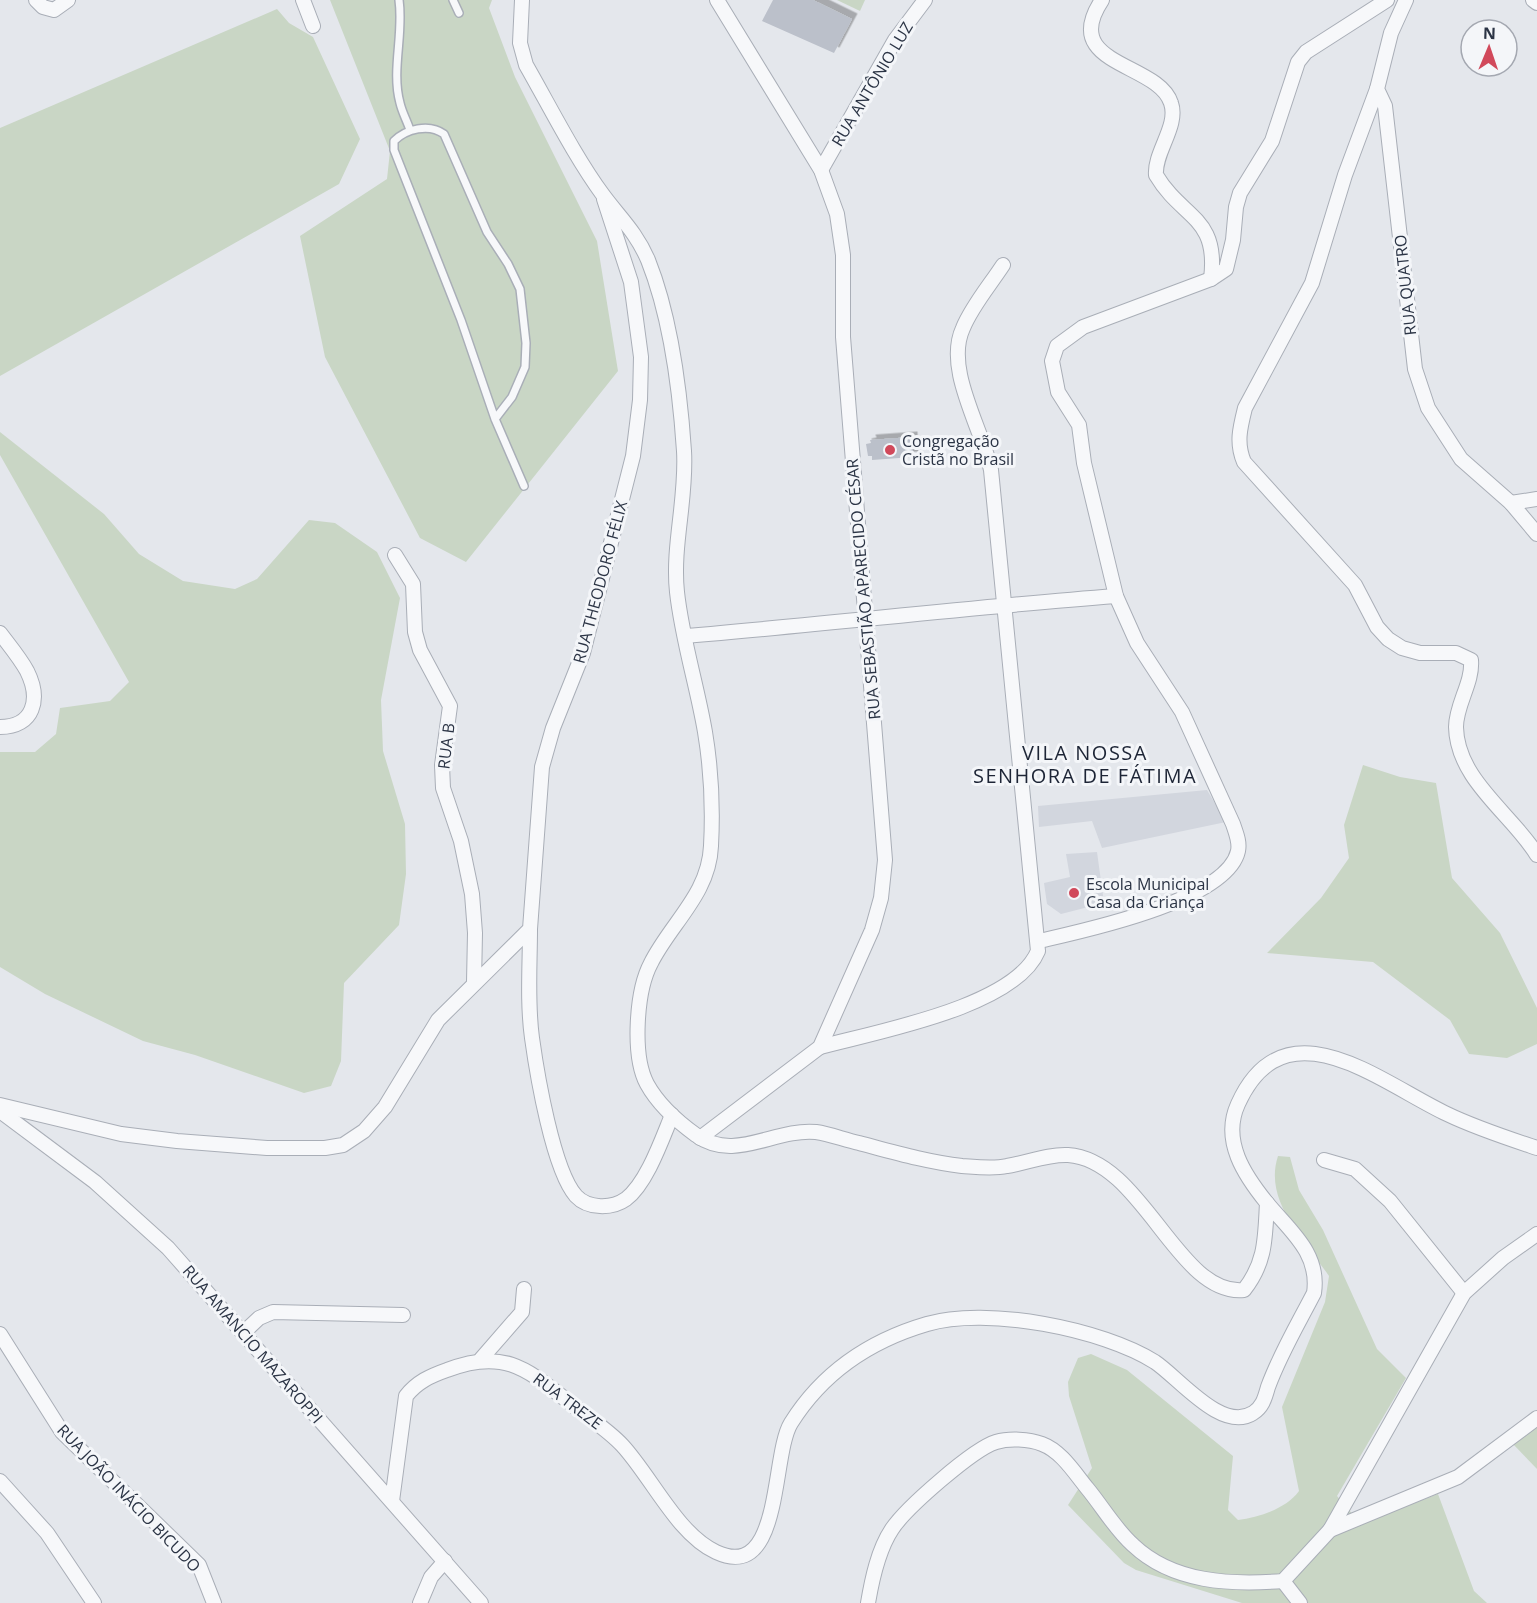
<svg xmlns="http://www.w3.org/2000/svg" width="1537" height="1603" viewBox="0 0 1537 1603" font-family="'Open Sans',sans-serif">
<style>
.built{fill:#d2d6de}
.green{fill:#c9d6c5}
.building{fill:#bbc0ca;filter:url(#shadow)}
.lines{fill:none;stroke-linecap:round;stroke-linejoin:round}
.service-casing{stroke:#a9aeb7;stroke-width:10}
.minor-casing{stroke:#a9aeb7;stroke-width:16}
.service{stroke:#f7f8fa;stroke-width:7}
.minor{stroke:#f7f8fa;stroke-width:14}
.poi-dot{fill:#d1495b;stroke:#f4f6f9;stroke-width:2}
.labels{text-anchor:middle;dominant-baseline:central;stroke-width:6;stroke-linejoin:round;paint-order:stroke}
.street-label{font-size:16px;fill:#2b3445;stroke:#f4f6f9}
.poi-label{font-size:16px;fill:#2b3445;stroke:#f4f6f9;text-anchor:start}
.quarter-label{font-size:20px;letter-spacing:1.5px;fill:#1d2536;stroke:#f4f6f9}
</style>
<defs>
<filter id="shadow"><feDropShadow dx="5.5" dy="-5.5" stdDeviation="0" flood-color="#0004"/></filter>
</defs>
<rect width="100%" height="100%" fill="#e4e7ec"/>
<g class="built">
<path d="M1207 790 1226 822 1102 848 1092 821 1039 827 1038 806Z"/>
<path d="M1097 852 1104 903 1061 914 1047 904 1044 883 1070 877 1066 854Z"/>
</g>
<g class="green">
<path d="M330 0H492L489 8 515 77 597 241 618 371 466 562 420 538 325 357 300 236 387 179 390 151Z"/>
<path d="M837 0H865L860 11Z"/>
<path d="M277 9 289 23 313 37 360 139 339 184 0 376V128Z"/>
<path d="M0 432 104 514 139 554 183 581 235 589 257 579 309 520 335 523 377 552 400 598 381 700 383 751 405 824 406 874 399 925 344 983 341 1061 331 1086 304 1093 195 1055 143 1041 45 994 0 967V752H35L56 734 60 708 110 701 129 682 0 455Z"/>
<path d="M1363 765 1400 777 1436 783 1452 878 1500 933 1537 1008V1044L1507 1058 1469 1054 1450 1020 1373 962 1267 953 1321 898 1349 858 1344 825Z"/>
<path d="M1278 1156 1290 1157 1299 1190 1323 1230 1377 1349 1406 1378 1337 1496 1361 1524 1438 1494 1474 1591 1487 1603H1242L1136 1570 1124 1563 1068 1505 1092 1468 1069 1396 1068 1382 1078 1358 1091 1354 1127 1370 1233 1456 1228 1510 1238 1520C1259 1517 1286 1509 1299 1491L1282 1407 1325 1302 1329 1276C1305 1241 1263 1201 1278 1156Z"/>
<path d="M1537 1426V1469L1512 1443Z"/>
</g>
<g class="building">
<path d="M773 0H813L852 19 834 53 762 21Z"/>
<path d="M912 437 913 457 872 460V456H868L866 444 871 443 870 440Z"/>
</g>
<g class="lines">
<defs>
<g id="service">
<path d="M399 0C404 34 391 70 400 103 402 112 407 121 410 130"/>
<path d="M453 0 459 13"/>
<path d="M495 419 512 397 525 367 526 343 520 289 508 264 487 232 444 134C429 123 406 129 394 141V150L461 320 495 419 524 486"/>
</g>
<g id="minor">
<path d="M36 0 43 7 54 10 68 0"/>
<path d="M303 0 313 26"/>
<path d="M522 0 520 43 526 65C550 107 575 157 603 195 620 218 636 232 648 260 670 315 680 391 684 451 687 498 672 546 677 592 682 639 697 685 705 732 711 768 713 809 711 846 709 894 671 923 651 963 636 991 632 1056 647 1084 658 1104 678 1122 696 1135 735 1163 774 1128 816 1132 830 1134 845 1140 859 1143 893 1152 927 1162 962 1166 977 1167 993 1169 1007 1166 1027 1163 1047 1154 1068 1155 1143 1160 1178 1297 1244 1290 1266 1262 1265 1238 1267 1203 1245 1176 1221 1141 1238 1104 1285 1000 1381 1083 1447 1114 1476 1128 1507 1138 1537 1148"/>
<path d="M1102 0C1058 66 1158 62 1171 103 1179 126 1154 152 1156 175 1182 219 1219 216 1211 279"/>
<path d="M1406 0 1391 33 1377 89 1385 106 1415 369 1428 408 1461 459 1511 503 1537 534"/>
<path d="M1533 0 1537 3"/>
<path d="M1377 89 1345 175 1312 283 1245 408C1240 428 1236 443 1244 462L1355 585 1377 627 1388 639 1402 648 1420 653H1456L1471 660C1473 683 1456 704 1456 727 1457 780 1512 814 1537 855"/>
<path d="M821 170 895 40 925 0"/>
<path d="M1511 503 1537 499"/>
<path d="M395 555 413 584 415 632 420 650 450 706 442 765 443 788 461 841 472 894 475 933 474 982"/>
<path d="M0 633C9 645 20 658 27 671 41 699 34 727 0 727"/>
<path d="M685 636C829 624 972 607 1116 596"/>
<path d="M530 929C530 965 527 1002 532 1038 537 1074 553 1170 576 1196 588 1209 612 1209 626 1199 647 1183 662 1139 672 1115"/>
<path d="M1039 941C1082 931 1227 901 1238 851 1240 842 1236 833 1233 824L1182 712 1137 643 1116 596 1084 463 1079 425 1058 392 1052 361 1057 346 1083 327 1211 279 1226 269 1233 240 1236 207 1240 193 1272 141 1298 62 1306 52 1387 0"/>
<path d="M820 1047C875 1032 1015 1007 1038 951L991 470C982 428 944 369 963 328 972 306 990 285 1003 265"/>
<path d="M0 1105 121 1134 177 1141 267 1148H325L343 1145 364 1131 385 1107 438 1020 530 929 542 767 553 728 583 653 633 456 640 400 641 357 631 282 604 199"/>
<path d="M0 1111 95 1182 168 1248 481 1603"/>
<path d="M700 1138 820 1047 872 930 881 898 885 860 843 337V255L837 214 821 170 717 0"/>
<path d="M1324 1160 1355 1169 1390 1201 1464 1293"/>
<path d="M243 1333 259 1318 273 1312 403 1315"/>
<path d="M0 1334 62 1432 199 1565 214 1603"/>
<path d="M481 1359 522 1312 524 1289"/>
<path d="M0 1481 47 1533 94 1603"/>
<path d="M392 1501 406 1396C417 1382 430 1376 447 1370 506 1347 529 1371 574 1406 590 1419 608 1430 622 1445 651 1476 677 1534 716 1552 783 1583 771 1455 791 1423 823 1372 869 1341 927 1324 986 1306 1103 1329 1155 1362 1179 1378 1222 1433 1253 1413 1263 1407 1265 1397 1268 1387 1280 1354 1298 1324 1314 1293 1320 1253 1290 1231 1267 1203"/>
<path d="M1330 1530 1464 1293 1503 1258 1537 1234"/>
<path d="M1283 1581 1300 1603"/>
<path d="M420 1603 431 1577 445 1561"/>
<path d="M868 1603C872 1579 878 1550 892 1529 906 1508 973 1449 996 1442 1009 1438 1029 1439 1042 1444 1061 1451 1074 1472 1087 1488 1102 1506 1115 1529 1133 1545 1173 1583 1231 1585 1283 1581L1330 1530 1458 1477 1537 1418"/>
</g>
</defs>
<use href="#service" class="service-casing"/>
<use href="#minor" class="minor-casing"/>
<use href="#service" class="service"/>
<use href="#minor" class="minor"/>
</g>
<g class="poi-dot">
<circle cx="890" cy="450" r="6"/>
<circle cx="1074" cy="893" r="6"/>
</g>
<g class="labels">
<g class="street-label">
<text transform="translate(872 84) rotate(-59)">RUA ANTÔNIO LUZ</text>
<text transform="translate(1405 285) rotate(-96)">RUA QUATRO</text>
<text transform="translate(600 582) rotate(-75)">RUA THEODORO FÉLIX</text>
<text transform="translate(863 589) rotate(-95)">RUA SEBASTIÃO APARECIDO CÉSAR</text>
<text transform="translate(446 746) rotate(-83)">RUA B</text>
<text transform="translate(253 1344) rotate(49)">RUA AMANCIO MAZAROPPI</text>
<text transform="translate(568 1401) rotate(37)">RUA TREZE</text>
<text transform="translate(129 1498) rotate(46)">RUA JOÃO INÁCIO BICUDO</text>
</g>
<g class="poi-label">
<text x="902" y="441">Congregação<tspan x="902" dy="18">Cristã no Brasil</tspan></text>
<text x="1086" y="884">Escola Municipal<tspan x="1086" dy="18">Casa da Criança</tspan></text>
</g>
<g class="quarter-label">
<text x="1085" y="752">VILA NOSSA<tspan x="1085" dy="23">SENHORA DE FÁTIMA</tspan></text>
</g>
</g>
<g transform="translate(1489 48) rotate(2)"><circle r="28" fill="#f4f6f9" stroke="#a4a8b1" stroke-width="1.5"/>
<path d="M0-4.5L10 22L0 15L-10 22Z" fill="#d1495b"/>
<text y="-9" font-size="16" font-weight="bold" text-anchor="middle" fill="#2b3445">N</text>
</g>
</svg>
